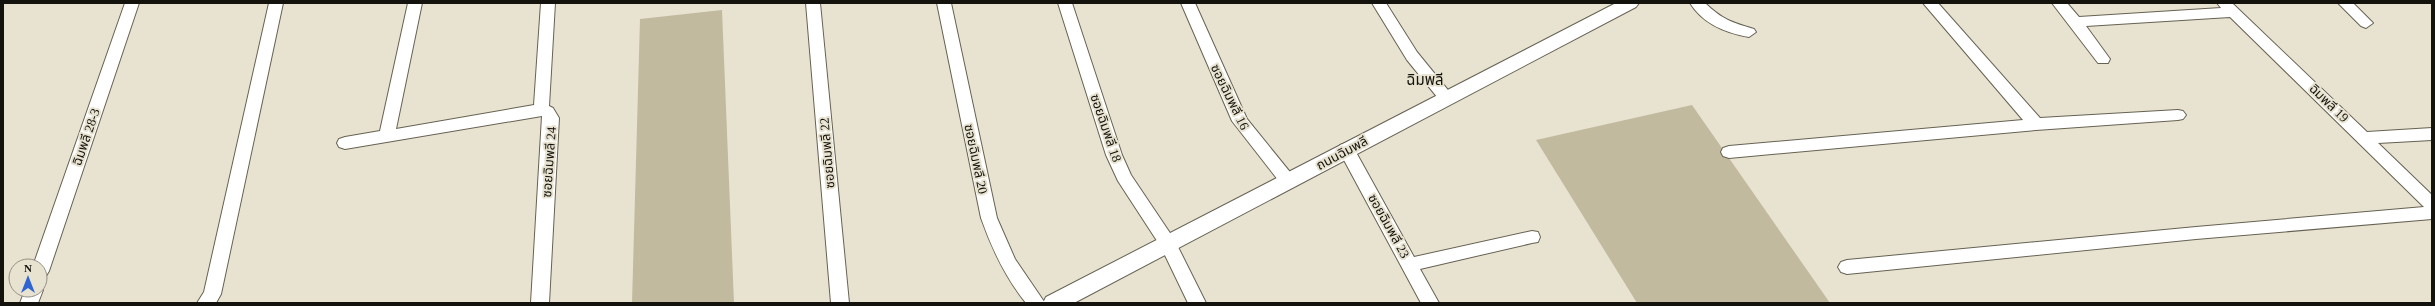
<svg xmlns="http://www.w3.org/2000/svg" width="2435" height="306" viewBox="0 0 2435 306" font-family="'Times New Roman','Noto Sans Thai',serif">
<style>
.green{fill:#c2ba9e}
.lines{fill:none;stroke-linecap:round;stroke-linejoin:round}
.minor-casing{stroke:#666152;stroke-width:2}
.tertiary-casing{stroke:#666152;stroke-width:2}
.minor{fill:#fff;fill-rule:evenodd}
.tertiary{fill:#fff;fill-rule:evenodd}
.labels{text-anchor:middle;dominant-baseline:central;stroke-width:4;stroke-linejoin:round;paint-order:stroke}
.street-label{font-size:13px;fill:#14120c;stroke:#e8e3d1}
.quarter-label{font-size:15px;fill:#14120c;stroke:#e8e3d1}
</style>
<rect width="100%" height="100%" fill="#e8e3d1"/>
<g class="green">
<path d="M722 10 734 303H632L640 19Z"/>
<path d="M1692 105 1830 303H1637L1536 140Z"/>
</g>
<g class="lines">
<defs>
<g id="minor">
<path d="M125 3H139L49 271 46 276 40 278V266H33Z"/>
<path d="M269 3H283L221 294 216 303H197L204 292Z"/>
<path d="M408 3H422L396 129 534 105 541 3H555L549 106 553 108 559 118 549 303H531L542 116 345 149 339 147 337 143 339 139 345 137 380 131Z"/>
<path d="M806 3H820L849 303H831Z"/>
<path d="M937 3H951L997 218 1015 259 1045 303H1026C1005 277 992 249 981 218Z"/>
<path d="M1058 3H1072L1122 155 1131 175 1174 239 1206 303H1188L1161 247 1118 181 1106 155Z"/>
<path d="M1181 3H1195L1247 119 1294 177 1296 181 1294 185 1288 187 1282 185 1232 121Z"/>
<path d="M1372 3H1386L1417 52 1452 95 1455 99 1452 103H1442L1407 60Z"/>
<path d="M1690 3H1705C1723 20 1731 22 1754 29L1756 32 1749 37C1726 33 1703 24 1690 3Z"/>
<path d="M1923 3H1938L2040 118 2178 110 2183 111 2186 115 2183 119 2178 120 2036 130 1729 158 1723 156 1721 152 1723 148 1729 146 2023 120Z"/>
<path d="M2052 3H2067L2079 17 2221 8 2217 3H2232L2367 132 2432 128V140L2378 143 2432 195V219L2196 239 1847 274 1841 272 1838 267 1841 262 1847 260 2196 227 2424 207 2230 17 2086 26 2110 59 2108 63H2098Z"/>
<path d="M2338 3H2353L2373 23 2366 28 2361 26Z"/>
<path d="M1346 143 1352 145 1414 257 1532 231 1538 232 1540 237 1538 242 1532 243 1420 269 1439 303H1421L1338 149 1340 145Z"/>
<path d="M40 285 43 290 38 303H20L25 290H40Z"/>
</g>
<path id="tertiary" d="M1616 3H1639L1636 7 1074 303H1043L1046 297Z"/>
</defs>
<use href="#minor" class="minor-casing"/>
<use href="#tertiary" class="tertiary-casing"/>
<use href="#minor" class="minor"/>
<use href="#tertiary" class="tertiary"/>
</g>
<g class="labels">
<g class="street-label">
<text transform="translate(1230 97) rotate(64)">ซอยฉิมพลี 16</text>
<text transform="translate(2329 103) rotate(44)">ฉิมพลี 19</text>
<text transform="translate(1106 128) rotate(71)">ซอยฉิมพลี 18</text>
<text transform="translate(86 137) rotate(-71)">ฉิมพลี 28-3</text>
<text transform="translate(827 153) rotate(-95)">ซอยฉิมพลี 22</text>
<text transform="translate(1342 153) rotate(-28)">ถนนฉิมพลี</text>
<text transform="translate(976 159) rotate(78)">ซอยฉิมพลี 20</text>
<text transform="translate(549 162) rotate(-86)">ซอยฉิมพลี 24</text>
<text transform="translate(1389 226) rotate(61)">ซอยฉิมพลี 23</text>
</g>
<g class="quarter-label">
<text x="1425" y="80">ฉิมพลี</text>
</g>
</g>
<rect width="2435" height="306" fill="none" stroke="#14120c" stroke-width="8"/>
<g transform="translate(28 278)"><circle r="19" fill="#e8e3d1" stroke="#938f82"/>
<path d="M0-3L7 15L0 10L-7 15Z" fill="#2f65d3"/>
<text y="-6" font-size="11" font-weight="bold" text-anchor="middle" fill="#14120c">N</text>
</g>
</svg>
